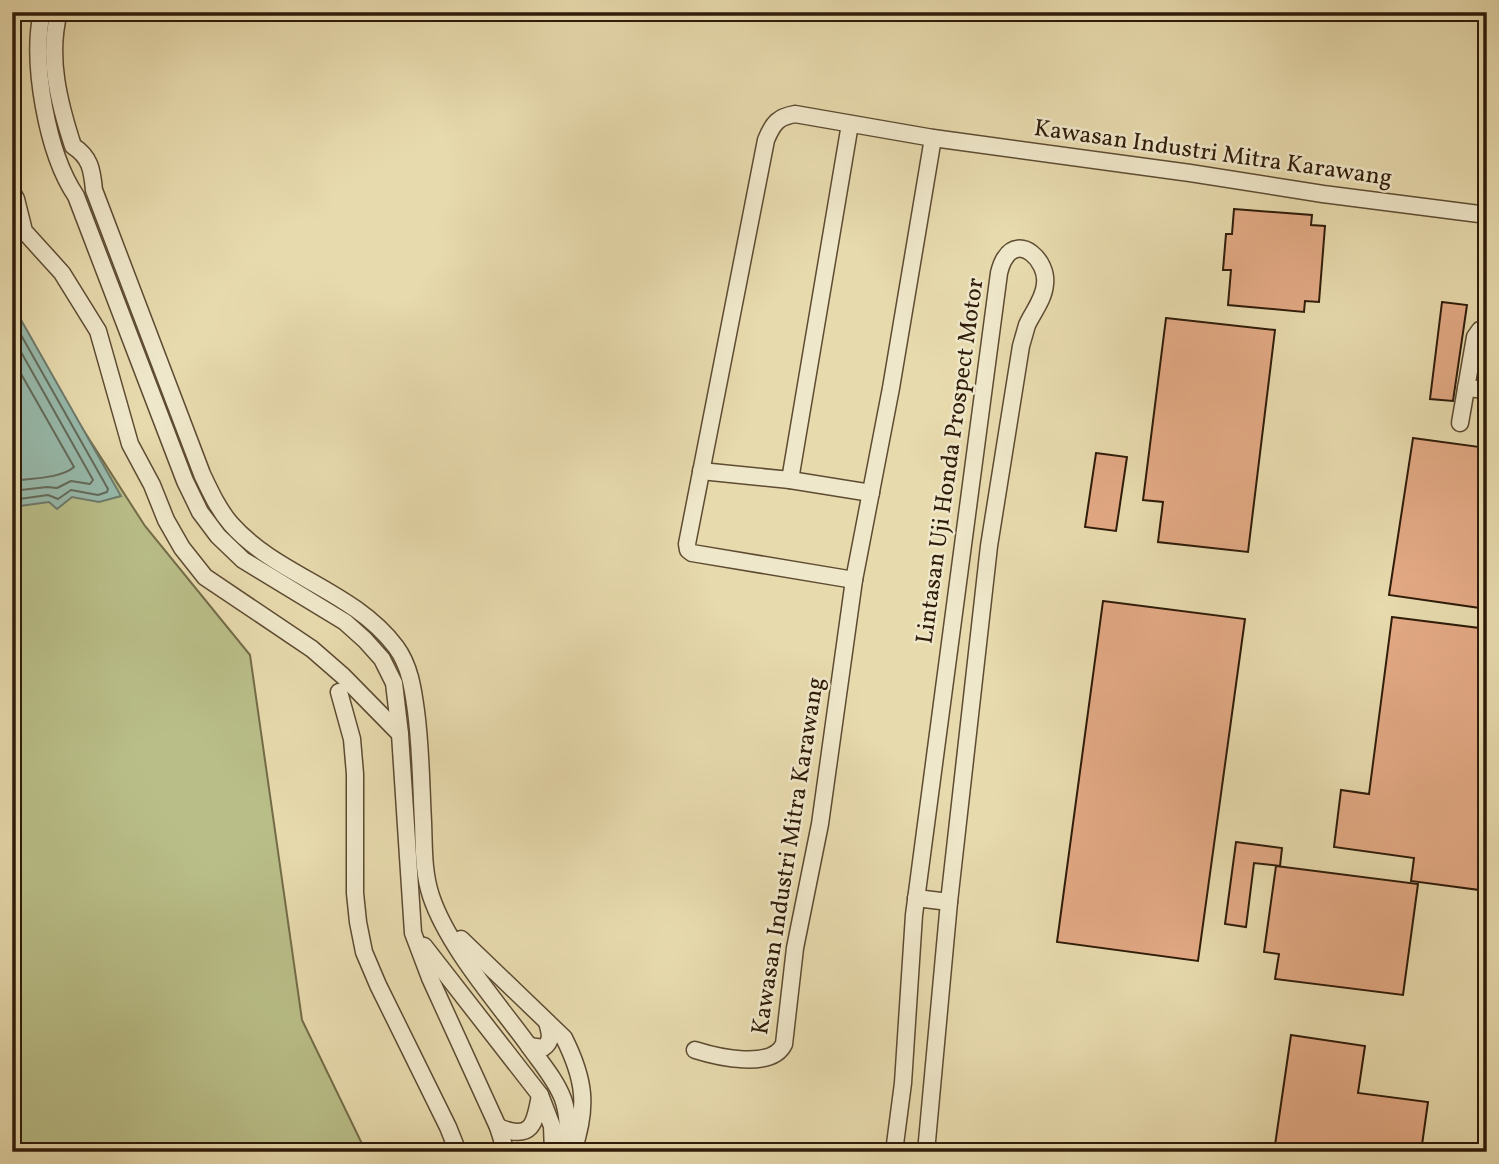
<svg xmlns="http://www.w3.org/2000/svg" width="1499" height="1164" viewBox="0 0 1499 1164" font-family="Vollkorn,serif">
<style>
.green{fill:#b9be88;stroke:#746c48;stroke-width:2}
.water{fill:#97baac;stroke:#6d7a6b;stroke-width:2}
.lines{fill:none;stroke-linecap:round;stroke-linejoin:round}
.shore{stroke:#636a5a;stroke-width:2}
.building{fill:#e2a984;stroke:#2f1b09;stroke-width:2}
.minor-casing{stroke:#5d4b32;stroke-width:19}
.minor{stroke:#efe7ca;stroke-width:16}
.labels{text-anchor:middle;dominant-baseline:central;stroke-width:5;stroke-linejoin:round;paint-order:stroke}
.street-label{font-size:24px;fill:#2f1b09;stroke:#efe7ca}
</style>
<rect width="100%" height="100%" fill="#e7daad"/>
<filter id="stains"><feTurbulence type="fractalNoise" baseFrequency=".00286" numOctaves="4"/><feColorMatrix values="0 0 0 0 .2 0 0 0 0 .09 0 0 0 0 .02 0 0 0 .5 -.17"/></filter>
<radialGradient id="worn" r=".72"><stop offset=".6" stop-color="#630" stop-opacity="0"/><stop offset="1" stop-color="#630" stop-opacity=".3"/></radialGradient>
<path class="green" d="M12 319 145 526 250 655 302 1020 366 1152H12Z"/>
<path class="water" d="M12 304 121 496 99 502 72 497 57 509 49 502 12 507Z"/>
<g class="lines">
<g class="shore">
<path d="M12 319 108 489 107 492 98 495 71 490 58 499 48 495 12 500"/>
<path d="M12 336 93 480 90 484 71 481 57 488 47 487 12 491"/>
<path d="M12 358 74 467C60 479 31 478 12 481"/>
</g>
</g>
<g class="building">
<path d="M1234 209 1312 215 1311 225 1325 226 1319 302 1305 301 1304 312 1228 305 1231 270H1223L1226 234H1232Z"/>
<path d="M1442 302 1467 305 1453 401 1430 399Z"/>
<path d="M1166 318 1275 330 1248 552 1158 542 1163 502 1143 500Z"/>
<path d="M1413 438 1487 448V609L1389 595Z"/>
<path d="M1096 453 1127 457 1116 531 1085 527Z"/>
<path d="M1103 601 1245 619 1198 961 1057 942Z"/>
<path d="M1392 617 1487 629V891L1411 881 1414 858 1334 847 1341 790 1369 794Z"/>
<path d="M1236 842 1282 848 1280 866 1254 863 1246 927 1225 924Z"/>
<path d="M1276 866 1418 884 1403 995 1275 979 1279 954 1264 952Z"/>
<path d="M1291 1035 1365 1046 1358 1093 1428 1102 1421 1152H1274Z"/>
</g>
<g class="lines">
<defs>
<g id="minor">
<path d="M42 12C31 63 47 153 76 196L185 481 200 512 218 536 243 560 345 622 365 640 382 659 394 683 400 734 413 933 430 978 498 1127 506 1152"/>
<path d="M59 12C47 57 59 103 73 146 90 157 92 169 94 190L202 474C210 491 218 509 231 524 277 576 353 590 396 647 410 666 413 689 416 711 421 748 421 785 423 822 424 847 423 872 431 896 448 947 497 1002 529 1046 541 1063 556 1080 563 1099 569 1116 568 1134 568 1152"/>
<path d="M12 192 16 199 24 231 62 273 98 331 130 444 152 485 166 520 182 548 205 577 312 649 343 676 400 734"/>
<path d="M1466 388 1487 390"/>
<path d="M1460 423 1475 337 1480 330 1487 328"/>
<path d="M701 471 790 480 850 124"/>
<path d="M790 480 871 493"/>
<path d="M854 580 692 553 688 550 687 544 766 140C773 123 778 117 795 114L933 138 1190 173 1323 194 1487 215"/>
<path d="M339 692 352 739 355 774V893L358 922 364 952 378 985 448 1127 458 1152"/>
<path d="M916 898 949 902"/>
<path d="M461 939 564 1038C585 1080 588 1107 573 1151"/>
<path d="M424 946 540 1095 552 1126 553 1152"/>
<path d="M529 1046 543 1048C553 1041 550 1033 547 1022"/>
<path d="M695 1050C717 1057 772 1070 784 1044L795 948 820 824 854 580 891 388 933 138"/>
<path d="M498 1127C532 1141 535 1124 540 1095"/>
<path d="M894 1152 903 1083 914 915 999 273C1000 269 1002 262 1005 258 1020 234 1048 261 1045 284 1044 299 1033 312 1027 325 1025 332 1023 339 1021 346L989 546 949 902 926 1152"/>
</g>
</defs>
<use href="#minor" class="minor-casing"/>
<use href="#minor" class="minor"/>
</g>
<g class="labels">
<g class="street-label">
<text transform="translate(1213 154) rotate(8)">Kawasan Industri Mitra Karawang</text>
<text transform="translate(951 461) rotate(-82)">Lintasan Uji Honda Prospect Motor</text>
<text transform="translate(789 856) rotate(-81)">Kawasan Industri Mitra Karawang</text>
</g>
</g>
<rect width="1499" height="1164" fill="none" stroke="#e7daad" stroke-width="42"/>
<rect x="14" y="14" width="1471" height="1136" fill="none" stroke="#2f1b09" stroke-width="3.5"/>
<rect x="21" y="21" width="1457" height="1122" fill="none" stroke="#2f1b09" stroke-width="2"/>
<rect width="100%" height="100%" filter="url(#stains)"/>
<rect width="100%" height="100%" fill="url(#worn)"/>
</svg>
